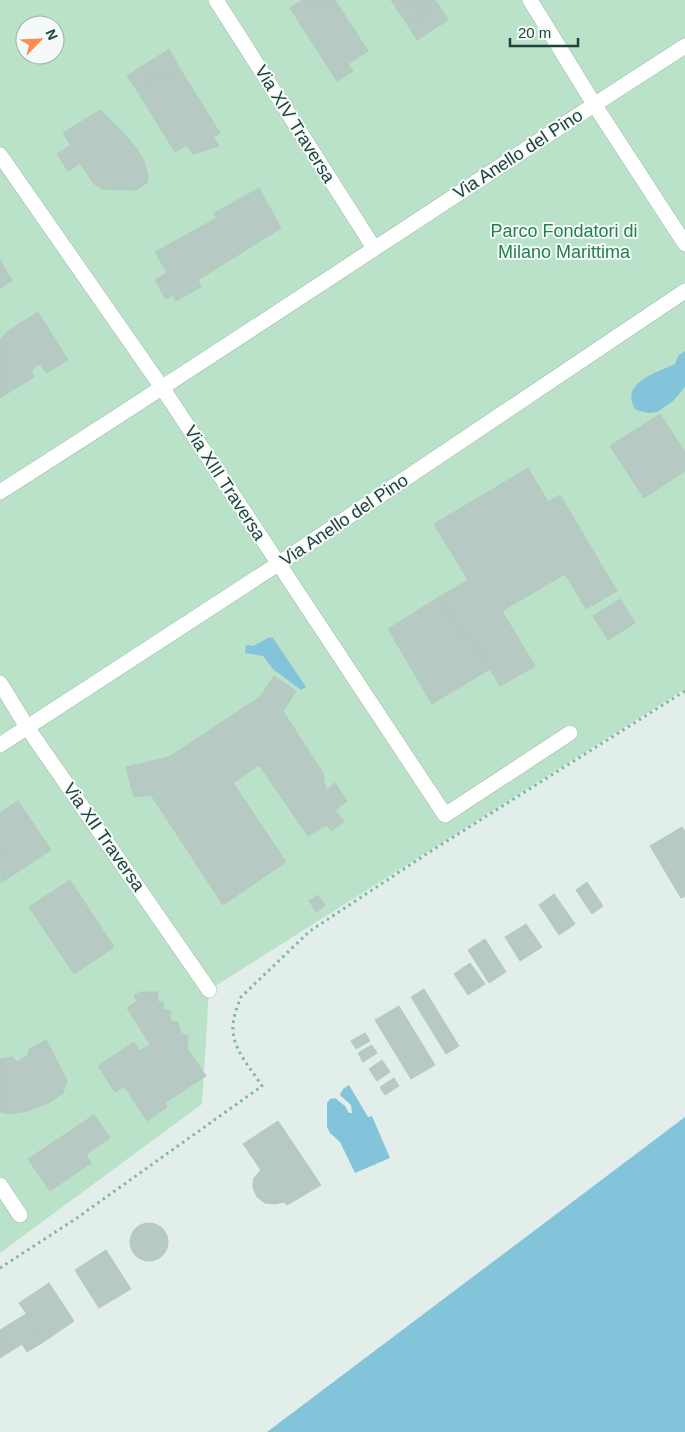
<svg xmlns="http://www.w3.org/2000/svg" width="685" height="1432" viewBox="0 0 685 1432" font-family="Arial,sans-serif">
<style>
.green{fill:#b9e2c8;fill-rule:evenodd}
.water{fill:#84c4da}
.building{fill:#b7c9c3;stroke:#b4c9c2}
.lines{fill:none;stroke-linecap:round;stroke-linejoin:round}
.street-casing{stroke:#a4b7b2;stroke-width:16}
.secondary-casing{stroke:#9fbbb4;stroke-width:16}
.path{stroke:#7fb6aa;stroke-width:3;stroke-dasharray:2.5 4;stroke-linecap:butt}
.street{stroke:#fff;stroke-width:15}
.secondary{stroke:#fff;stroke-width:15}
.labels{text-anchor:middle;dominant-baseline:central;stroke-width:4;stroke-linejoin:round;paint-order:stroke}
.street-label{font-size:18px;fill:#20423c;stroke:#f3faf7}
.park-label{font-size:18px;fill:#257e50;stroke:#f3faf7}
</style>
<rect width="100%" height="100%" fill="#e2eeea"/>
<path class="green" d="M0 0H685V689L209 990 202 1104 0 1253ZM25 25H55V55H25Z"/>
<g class="water">
<path d="M685 351V387L673 401 657 412 649 413 636 410C618 383 658 372 675 364L678 356Z"/>
<path d="M270 637 273 638 306 687 301 690 273 669 263 656 245 653 246 645 253 646Z"/>
<path d="M349 1085 368 1117 372 1116 390 1158 355 1173 340 1142 330 1133 327 1127V1103L330 1099 335 1098 345 1106 349 1113H352L351 1105 340 1095 343 1089Z"/>
<path d="M685 1117V1432H267Z"/>
</g>
<g class="building">
<path d="M302 0H335L368 51 348 64 353 71 337 81 290 8Z"/>
<path d="M391 0H435L438 4 407 24Z"/>
<path d="M438 4 448 20 417 40 407 24Z"/>
<path d="M169 49 182 72 160 80 156 72 138 92 127 76Z"/>
<path d="M156 72 160 80 182 72 220 133 213 137 219 146 193 154 187 145 175 152 138 92Z"/>
<path d="M100 110 119 128 135 146 144 161 148 175 147 183 136 190 103 189 94 184 80 163 68 171 57 154 71 145 63 133Z"/>
<path d="M259 188 281 228 198 280 201 287 176 301 173 295 166 299 155 280 167 273 155 252 217 218 214 213Z"/>
<path d="M0 260 12 281 0 288Z"/>
<path d="M38 312 68 360 46 373 40 364 31 370 34 377 0 398V340L7 332Z"/>
<path d="M660 414 685 452V471L644 498 610 446Z"/>
<path d="M528 468 548 502 560 495 617 591 586 609 565 574 502 611 535 666 500 686 468 632 462 635 439 597 468 580 434 524Z"/>
<path d="M439 597 462 635 468 632 490 669 432 704 388 629Z"/>
<path d="M620 599 635 623 608 640 593 616Z"/>
<path d="M274 676 296 691 283 711 323 773 326 791 335 783 347 801 335 810 344 822 331 831 327 825 308 836 259 765 233 783 286 862 223 905 151 795 134 797 126 767 169 757 260 697Z"/>
<path d="M18 801 51 850 1 883 0 813Z"/>
<path d="M682 827 685 831V896L681 898 650 846Z"/>
<path d="M70 880 114 947 74 974 29 907Z"/>
<path d="M587 882 603 906 592 914 576 890Z"/>
<path d="M554 894 575 924 559 935 539 905Z"/>
<path d="M318 895 325 906 316 912 309 901Z"/>
<path d="M526 924 542 947 520 961 505 937Z"/>
<path d="M485 939 506 972 489 983 468 950Z"/>
<path d="M470 963 485 984 468 995 454 974Z"/>
<path d="M424 989 459 1046 446 1054 411 997Z"/>
<path d="M140 992H158L157 1001 164 1003 163 1010 171 1011 170 1021 178 1022 181 1033 188 1036 187 1048 206 1076 165 1103 167 1107 147 1121 124 1086 115 1092 98 1066 134 1042 140 1051 150 1044 127 1008 137 1001 134 996Z"/>
<path d="M399 1006 435 1065 411 1079 375 1020Z"/>
<path d="M365 1033 370 1041 356 1049 351 1041Z"/>
<path d="M46 1040 67 1080 63 1093 48 1103 28 1111 8 1114 0 1112V1059L12 1057 17 1062 28 1055 29 1049Z"/>
<path d="M372 1045 377 1053 363 1062 358 1053Z"/>
<path d="M382 1060 390 1072 377 1081 369 1069Z"/>
<path d="M394 1078 399 1086 385 1095 380 1087Z"/>
<path d="M94 1115 110 1138 86 1154 91 1163 50 1191 28 1159Z"/>
<path d="M278 1121 321 1185 287 1205 284 1202 275 1204 265 1203 257 1197 253 1188V1183L254 1178 261 1170 243 1144Z"/>
<circle cx="149" cy="1242" r="19"/>
<path d="M106 1250 131 1289 99 1308 75 1270Z"/>
<path d="M49 1283 74 1321 45 1341 19 1303Z"/>
<path d="M26 1314 45 1341 27 1352 22 1344 0 1358V1330Z"/>
</g>
<g class="lines">
<defs>
<g id="street">
<path d="M216 0 374 248"/>
<path d="M530 0 594 104 685 244"/>
<path d="M0 155 163 389 445 815 570 733"/>
<path d="M0 683 27 727 209 990"/>
<path d="M0 1185 20 1215"/>
</g>
<g id="secondary">
<path d="M0 492C230 346 456 193 685 46"/>
<path d="M0 745 278 564 685 291"/>
</g>
</defs>
<use href="#street" class="street-casing"/>
<use href="#secondary" class="secondary-casing"/>
<path class="path" d="M0 1268 74 1220 262 1086C252 1070 234 1051 233 1031 232 1020 237 1007 241 997L310 931 428 853 685 691"/>
<use href="#street" class="street"/>
<use href="#secondary" class="secondary"/>
</g>
<g class="labels">
<g class="street-label">
<text transform="translate(295 124) rotate(58)">Via XIV Traversa</text>
<text transform="translate(518 154) rotate(-33)">Via Anello del Pino</text>
<text transform="translate(225 483) rotate(57)">Via XIII Traversa</text>
<text transform="translate(344 520) rotate(-34)">Via Anello del Pino</text>
<text transform="translate(104 837) rotate(55)">Via XII Traversa</text>
</g>
<g class="park-label">
<text x="564" y="231">Parco Fondatori di<tspan x="564" dy="21">Milano Marittima</tspan></text>
</g>
</g>
<g transform="translate(40 40) rotate(66)"><circle r="24" fill="#f3faf7" stroke="#9fb0ac"/>
<path d="M0-4L9 19L0 12L-9 19Z" fill="#ff8b50"/>
<text y="-8" font-size="14" font-weight="bold" text-anchor="middle" fill="#20423c">N</text>
</g>
<path d="M510 38v8h68v-8" fill="none" stroke="#20423c" stroke-width="2.5"/>
<text x="518" y="38" font-size="15" fill="#20423c" stroke="#f3faf7" stroke-width="4" paint-order="stroke">20 m</text>
</svg>
